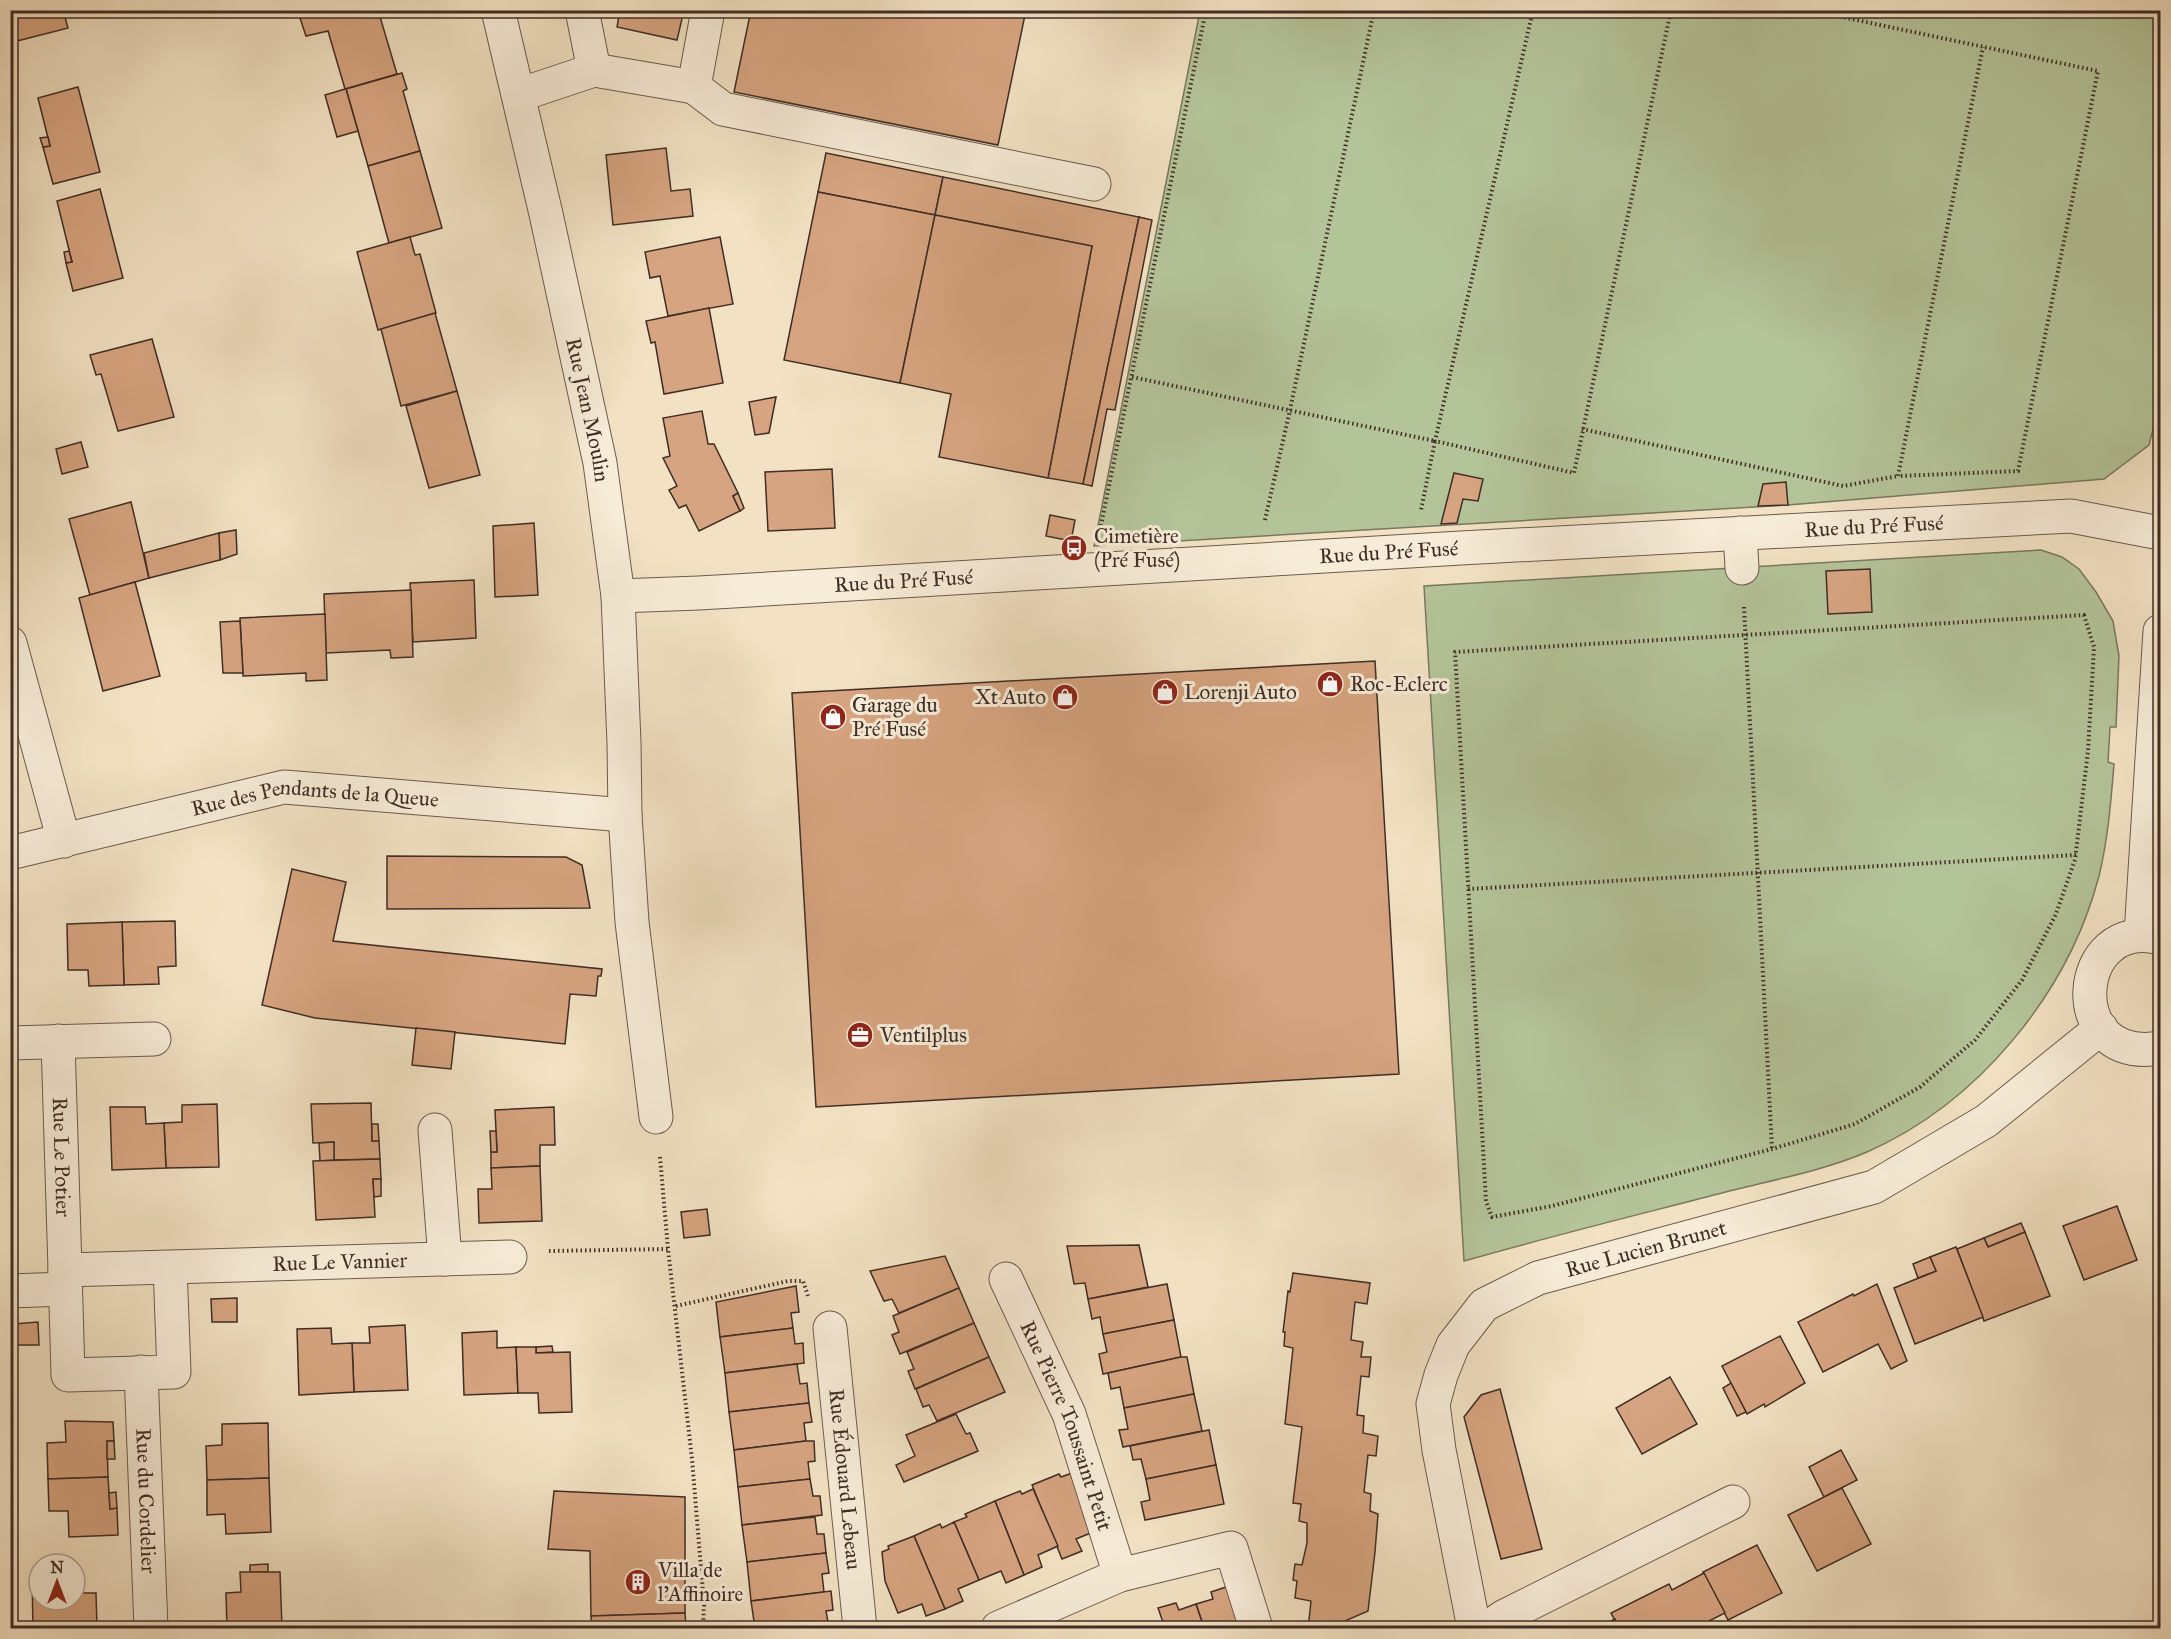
<svg xmlns="http://www.w3.org/2000/svg" width="2171" height="1639" viewBox="0 0 2171 1639" font-family="'IM FELL Great Primer',serif">
<style>
.green{fill:#b4c499;stroke:#7a7860;stroke-width:1.5}
.building{fill:#d6a480;stroke:#402d26;stroke-width:1.5}
.lines{fill:none;stroke-linecap:round;stroke-linejoin:round}
.minor-casing{stroke:#6c5a4d;stroke-width:35}
.path{stroke:#402d26;stroke-width:4;stroke-dasharray:1.5 3;stroke-linecap:butt}
.minor{stroke:#f7ecd8;stroke-width:33}
.labels{text-anchor:middle;dominant-baseline:central;stroke-width:6;stroke-linejoin:round;paint-order:stroke}
.street-label{font-size:21px;fill:#402d26;stroke:#f7ecd8}
.poi-label{font-size:21px;fill:#402d26;stroke:#f7ecd8;text-anchor:start}
</style>
<rect width="100%" height="100%" fill="#f2e2c3"/>
<filter id="stains"><feTurbulence type="fractalNoise" baseFrequency=".00333" numOctaves="4"/><feColorMatrix values="0 0 0 0 .2 0 0 0 0 .09 0 0 0 0 .02 0 0 0 .5 -.17"/></filter>
<radialGradient id="worn" r=".72"><stop offset=".6" stop-color="#630" stop-opacity="0"/><stop offset="1" stop-color="#630" stop-opacity=".3"/></radialGradient>
<g class="green">
<path d="M1200 11H2160V402L2149 445 2104 479 1788 505 1094 546Z"/>
<path d="M2041 550 2062 557 2079 569 2096 592 2113 621 2119 656 2116 727H2110L2108 762 2114 764C2111 801 2108 839 2099 876 2068 994 1978 1103 1867 1152 1820 1172 1767 1181 1718 1194 1633 1216 1548 1237 1464 1261L1424 586Z"/>
</g>
<g class="building">
<path d="M10 10H63L68 28 17 41Z"/>
<path d="M327 10H378L397 74 345 89 328 31 306 36 300 18Z"/>
<path d="M620 10H684L677 40 617 27Z"/>
<path d="M751 10H1026L998 145 734 92Z"/>
<path d="M402 73 407 89 403 91 420 151 368 166 346 89Z"/>
<path d="M78 87 100 172 53 184 43 147 50 146 38 98Z"/>
<path d="M345 89H346L358 131 337 137 325 95Z"/>
<path d="M48 137 50 146 43 147 40 138Z"/>
<path d="M666 148 671 191 690 189 693 216 613 225 606 155Z"/>
<path d="M420 151 442 228 389 243 368 166Z"/>
<path d="M826 153 943 177 935 215 818 192Z"/>
<path d="M943 177 1139 217 1083 484 1048 478 1092 246 935 215Z"/>
<path d="M100 189 123 278 73 291 66 263 72 262 57 201Z"/>
<path d="M818 192 935 215 900 383 784 360Z"/>
<path d="M935 215 1092 246 1048 478 939 457 951 394 900 383Z"/>
<path d="M1139 217 1152 220 1115 410 1107 409 1092 486 1083 484Z"/>
<path d="M410 237 415 255 420 254 436 313 378 330 357 252Z"/>
<path d="M720 237 733 304 668 316 660 276 650 278 645 252Z"/>
<path d="M69 251 72 262 66 263 64 252Z"/>
<path d="M709 308 723 383 664 394 655 342 651 343 646 321Z"/>
<path d="M435 313 457 391 401 406 381 329Z"/>
<path d="M152 339 174 417 118 431 101 374 96 375 90 355Z"/>
<path d="M457 391 480 475 429 488 406 406Z"/>
<path d="M776 397 769 433 755 435 749 402Z"/>
<path d="M702 411 708 444H714L738 493 733 496 740 511 699 531 686 505 679 508 669 490 677 486 663 458 670 456 663 418Z"/>
<path d="M81 442 88 467 62 474 56 449Z"/>
<path d="M832 469 835 528 768 531 765 472Z"/>
<path d="M1454 473 1483 479 1478 501 1463 499 1457 523 1441 524Z"/>
<path d="M1786 482 1788 505 1758 506 1763 484Z"/>
<path d="M738 493 744 508 740 511 733 496Z"/>
<path d="M131 502 149 578 90 595 69 519Z"/>
<path d="M1050 515 1075 520 1071 541 1046 536Z"/>
<path d="M534 523 538 595 495 597 493 526Z"/>
<path d="M236 530 237 554 220 560 219 533Z"/>
<path d="M219 533 220 560 149 578 144 553Z"/>
<path d="M1870 569 1872 612 1828 614 1826 571Z"/>
<path d="M474 580 476 638 413 642 410 583Z"/>
<path d="M135 582 160 676 103 691 79 598Z"/>
<path d="M411 590 413 657 391 658 390 650 326 653 324 594Z"/>
<path d="M325 614 327 680 306 681V673L243 676 240 618Z"/>
<path d="M240 621 243 673H223L220 622Z"/>
<path d="M1375 661 1399 1074 816 1107 792 693Z"/>
<path d="M387 856 566 857 582 865 590 908 387 909Z"/>
<path d="M292 869 346 882 333 941 602 969 601 976H598L596 996 570 994 565 1044 315 1018 262 1005Z"/>
<path d="M175 921 176 966 158 967 159 984 124 985 122 922Z"/>
<path d="M122 922 124 985 89 986 88 970H68L67 924Z"/>
<path d="M416 1028 455 1032 451 1069 412 1065Z"/>
<path d="M371 1103 372 1141H379L380 1159 334 1160V1142L313 1143 311 1104Z"/>
<path d="M217 1104 219 1167 166 1168 164 1123 182 1122V1105Z"/>
<path d="M110 1107H145L146 1124 164 1123 166 1168 112 1170Z"/>
<path d="M554 1107 555 1145H540V1166L491 1168V1152H497L495 1110Z"/>
<path d="M372 1124H378L379 1141H372Z"/>
<path d="M490 1131H496L497 1152H491Z"/>
<path d="M334 1142V1160L320 1161 319 1143Z"/>
<path d="M380 1159 381 1179H373L375 1217 316 1220 313 1161Z"/>
<path d="M540 1166 542 1221 479 1223 478 1189H492L491 1168Z"/>
<path d="M373 1179H381V1196L374 1197Z"/>
<path d="M2117 1206 2137 1260 2084 1280 2063 1226Z"/>
<path d="M707 1209 710 1235 684 1238 681 1212Z"/>
<path d="M2021 1223 2025 1232 1988 1247 1984 1238Z"/>
<path d="M2025 1232 2050 1296 1984 1321 1957 1249 1984 1238 1988 1247Z"/>
<path d="M1139 1245 1148 1287 1088 1299 1085 1283 1074 1284 1067 1246Z"/>
<path d="M1956 1247 1983 1317 1915 1344 1894 1288 1936 1271 1930 1257Z"/>
<path d="M945 1256 959 1288 899 1313 892 1299 884 1301 870 1271Z"/>
<path d="M1930 1257 1936 1271 1918 1278 1913 1264Z"/>
<path d="M1293 1273 1370 1283 1367 1304 1355 1302 1351 1340 1363 1342 1361 1357H1371L1369 1377 1361 1376 1357 1415 1364 1416 1363 1433 1378 1436 1376 1456 1368 1455 1364 1492 1371 1494 1370 1511 1378 1514 1375 1552 1368 1611 1329 1628H1311L1309 1620 1311 1601 1295 1598 1297 1581 1293 1580 1295 1564 1302 1565 1307 1543V1523L1299 1521 1301 1504 1293 1503 1302 1427 1285 1424 1293 1348 1284 1346 1285 1332H1283L1288 1291 1290 1292Z"/>
<path d="M1167 1284 1174 1320 1103 1334 1100 1317 1092 1319 1088 1299Z"/>
<path d="M1877 1284 1907 1361 1891 1369 1878 1344 1823 1372 1798 1322 1853 1294 1854 1296Z"/>
<path d="M796 1286 799 1312 791 1313 793 1328 720 1337 716 1302Z"/>
<path d="M959 1288 974 1323 900 1354 892 1335 899 1332 893 1316Z"/>
<path d="M237 1298V1322H212L211 1299Z"/>
<path d="M1174 1320 1181 1357 1103 1374 1099 1354 1107 1352 1103 1334Z"/>
<path d="M38 1322 39 1345H15L14 1324Z"/>
<path d="M974 1323 989 1357 915 1389 908 1371 914 1369 907 1352Z"/>
<path d="M405 1325 408 1390 354 1392 352 1343H370L369 1327Z"/>
<path d="M331 1328 332 1344 352 1343 354 1392 299 1395 297 1329Z"/>
<path d="M793 1328 795 1344 803 1343 804 1363 725 1373 720 1337Z"/>
<path d="M497 1331V1348L516 1347 518 1393 464 1395 462 1333Z"/>
<path d="M1780 1336 1805 1383 1765 1407 1764 1404 1747 1414 1722 1366Z"/>
<path d="M552 1346 553 1352 536 1353V1347Z"/>
<path d="M516 1347H536V1353L570 1352 572 1412 539 1413 538 1393H518Z"/>
<path d="M989 1357 1005 1392 937 1421 929 1405 923 1407 916 1389Z"/>
<path d="M1181 1357H1187L1194 1394 1124 1408 1120 1387 1111 1389 1108 1373Z"/>
<path d="M797 1364 800 1384 807 1383 809 1403 729 1412 725 1373Z"/>
<path d="M1670 1377 1697 1424 1642 1454 1616 1408Z"/>
<path d="M1731 1383 1746 1412 1737 1416 1723 1388Z"/>
<path d="M1500 1389 1542 1549 1501 1559 1464 1417 1481 1395Z"/>
<path d="M1194 1394 1202 1431 1123 1447 1119 1430 1128 1429 1124 1408Z"/>
<path d="M809 1403 812 1422 804 1423 806 1441 734 1450 729 1412Z"/>
<path d="M956 1414 966 1434 970 1433 978 1451 904 1482 896 1465 915 1456 906 1435Z"/>
<path d="M65 1421 113 1422 114 1441H107L108 1477 48 1479 47 1443 66 1442Z"/>
<path d="M268 1423 269 1478 207 1480 206 1446 222 1445V1424Z"/>
<path d="M1209 1430 1216 1465 1146 1479 1141 1459 1133 1460 1130 1446Z"/>
<path d="M107 1441H114L115 1459H107Z"/>
<path d="M806 1441H814L815 1461 808 1462 810 1479 738 1487 734 1450Z"/>
<path d="M1841 1450 1857 1480 1824 1497 1809 1467Z"/>
<path d="M1216 1465 1224 1504 1145 1520 1141 1502 1150 1500 1146 1479Z"/>
<path d="M1072 1473 1098 1530 1076 1539 1082 1551 1062 1559 1032 1485 1059 1474 1061 1477Z"/>
<path d="M108 1477 110 1509 117 1508 118 1535 69 1537 68 1511H49L48 1479Z"/>
<path d="M269 1478 271 1532 226 1534 225 1514 207 1515V1480Z"/>
<path d="M810 1479 813 1496H820L822 1515 742 1525 738 1487Z"/>
<path d="M1842 1488 1871 1544 1817 1571 1788 1515Z"/>
<path d="M1033 1489 1058 1546 1038 1555 1042 1567 1024 1575 995 1501 1020 1491 1022 1494Z"/>
<path d="M554 1491 685 1497V1613L591 1616 590 1551 548 1549Z"/>
<path d="M116 1492 117 1508 110 1509 109 1493Z"/>
<path d="M995 1501 1024 1575 1006 1583 1001 1571 979 1580 954 1522 967 1517 965 1514Z"/>
<path d="M815 1517 817 1534H824L826 1553 747 1562 742 1525Z"/>
<path d="M954 1522 979 1580 958 1589 963 1601 945 1609 914 1536 940 1524 942 1528Z"/>
<path d="M914 1536 945 1609 926 1616 922 1604 898 1613 885 1581 882 1552 889 1549 888 1546Z"/>
<path d="M1757 1545 1782 1593 1728 1620 1703 1572Z"/>
<path d="M826 1553 829 1573 822 1574 824 1592 751 1601 747 1562Z"/>
<path d="M268 1564V1572H250V1565Z"/>
<path d="M240 1572H280L282 1628H227L226 1593 241 1592Z"/>
<path d="M75 1573H78L79 1593H96L97 1627 33 1628 32 1575 39 1574V1600H75Z"/>
<path d="M1704 1573 1725 1613 1695 1628H1619L1611 1613 1669 1584 1672 1590Z"/>
<path d="M1229 1586 1243 1628H1204L1196 1604 1213 1599 1211 1592Z"/>
<path d="M831 1591 833 1610 826 1611 829 1628H755L751 1601Z"/>
<path d="M1176 1603 1179 1610 1196 1604 1204 1628H1165L1158 1608Z"/>
<path d="M685 1613 686 1628H592L591 1616Z"/>
<path d="M1615 1619 1619 1628H1597Z"/>
<path d="M1144 1622 1146 1628 1162 1623 1164 1628H1125Z"/>
<path d="M97 1627V1628H47Z"/>
</g>
<g class="lines">
<defs>
<g id="minor">
<path id="s1" d="M498 10 546 214 600 463 618 596 624 743 625 815 632 922 656 1117"/>
<path d="M582 10 594 70"/>
<path d="M694 87 723 109 1094 184"/>
<path d="M519 95 594 70 694 87 708 10"/>
<path d="M1740 533 1742 568"/>
<path id="s2" d="M618 596 699 593 1461 548 2071 516 2160 533"/>
<path d="M10 643 64 841"/>
<path id="s3" d="M10 853 284 787 625 815"/>
<path d="M2141 935 2160 631"/>
<path d="M2160 938C2073 915 2060 1065 2160 1048"/>
<path id="s4" d="M58 1041 65 1270"/>
<path d="M10 1043 154 1039"/>
<path d="M435 1130 445 1259"/>
<path id="s5" d="M170 1267 174 1372 68 1375 65 1270 510 1257"/>
<path id="s6" d="M1006 1279 1069 1414 1120 1575"/>
<path d="M10 1291 65 1289"/>
<path id="s7" d="M830 1328 860 1628"/>
<path id="s8" d="M141 1372 151 1628"/>
<path d="M998 1628 1120 1575 1231 1548 1256 1628"/>
<path id="s9" d="M1474 1628 1439 1450 1433 1404 1441 1375 1453 1345 1484 1305 1538 1278 1874 1187 1986 1121 2101 1028"/>
<path d="M1487 1628 1503 1617 1733 1502"/>
</g>
</defs>
<use href="#minor" class="minor-casing"/>
<g class="path">
<path d="M1533 10 1435 441 1574 473 1671 10"/>
<path d="M1809 10 2098 71 2018 471 1898 476 1983 47"/>
<path d="M1132 377 1435 441 1421 510"/>
<path d="M1582 429 1843 486 1898 476"/>
<path d="M1265 520 1290 410 1374 10"/>
<path d="M1100 530 1206 10"/>
<path d="M1744 607 1772 1149"/>
<path d="M2084 615 2094 647 2088 751 2075 860 2056 914 2022 980 1975 1040 1920 1087 1855 1124 1772 1149 1552 1206 1492 1217 1486 1201 1455 652Z"/>
<path d="M1468 889 2076 855"/>
<path d="M660 1157 668 1249 692 1459 704 1605 703 1628"/>
<path d="M549 1251 668 1249"/>
<path d="M676 1306 788 1281H803L808 1296"/>
</g>
<use href="#minor" class="minor"/>
</g>
<defs>
<symbol id="bus-disc" viewBox="-11 -11 22 22"><circle r="9.5" fill="#8f2418" stroke="#f7ecd8"/><path d="M-5-6H5V4H4V6H2V4H-2V6H-4V4H-5ZM-3.5-4V0h7V-4ZM-3.5 1.2v1.5H-2V1.2ZM2 1.2v1.5H3.5V1.2Z" fill="#fff"/></symbol>
<symbol id="shop-disc" viewBox="-11 -11 22 22"><circle r="9.5" fill="#8f2418" stroke="#f7ecd8"/><path d="M-5-2.5h2.3a2.7 3.5 0 0 1 5.4 0H5L5.5 6h-11ZM-1.5-2.5h3a1.5 2.3 0 0 0-3 0Z" fill="#fff"/></symbol>
<symbol id="office-disc" viewBox="-11 -11 22 22"><circle r="9.5" fill="#8f2418" stroke="#f7ecd8"/><path d="M-6-3h4V-5.5h4V-3h4V5H-6ZM-1-4.5V-3h2v-1.5ZM-6 0V1H6V0Z" fill="#fff"/></symbol>
<symbol id="building-disc" viewBox="-11 -11 22 22"><circle r="9.5" fill="#8f2418" stroke="#f7ecd8"/><path d="M-4-6H4V6H1V3H-1V6H-4ZM-2.5-4.3h1.7v1.8h-1.7ZM.8-4.3h1.7v1.8H.8ZM-2.5-1h1.7V.8h-1.7ZM.8-1h1.7V.8H.8Z" fill="#fff"/></symbol>
</defs>
<g fill-rule="evenodd">
<use href="#bus-disc" x="1059" y="533" width="30" height="30"/>
<use href="#shop-disc" x="1315" y="669" width="30" height="30"/>
<use href="#shop-disc" x="1150" y="677" width="30" height="30"/>
<use href="#shop-disc" x="1050" y="682" width="30" height="30"/>
<use href="#shop-disc" x="818" y="702" width="30" height="30"/>
<use href="#office-disc" x="845" y="1020" width="30" height="30"/>
<use href="#building-disc" x="623" y="1567" width="30" height="30"/>
</g>
<g class="labels">
<g class="street-label">
<text stroke="none"><textPath href="#s1" startOffset="410">Rue Jean Moulin</textPath></text>
<text stroke="none"><textPath href="#s2" startOffset="1258">Rue du Pré Fusé</textPath></text>
<text stroke="none"><textPath href="#s2" startOffset="772">Rue du Pré Fusé</textPath></text>
<text stroke="none"><textPath href="#s2" startOffset="286">Rue du Pré Fusé</textPath></text>
<text stroke="none"><textPath href="#s3" startOffset="312">Rue des Pendants de la Queue</textPath></text>
<text stroke="none"><textPath href="#s4" startOffset="116">Rue Le Potier</textPath></text>
<text stroke="none"><textPath href="#s9" startOffset="513">Rue Lucien Brunet</textPath></text>
<text stroke="none"><textPath href="#s5" startOffset="591">Rue Le Vannier</textPath></text>
<text stroke="none"><textPath href="#s6" startOffset="159">Rue Pierre Toussaint Petit</textPath></text>
<text stroke="none"><textPath href="#s7" startOffset="152">Rue Édouard Lebeau</textPath></text>
<text stroke="none"><textPath href="#s8" startOffset="129">Rue du Cordelier</textPath></text>
</g>
<g class="poi-label">
<text x="1094" y="536">Cimetière<tspan x="1094" dy="24">(Pré Fusé)</tspan></text>
<text x="1350" y="684">Roc-Eclerc</text>
<text x="1184" y="692">Lorenji Auto</text>
<text x="1046" y="697" text-anchor="end">Xt Auto</text>
<text x="852" y="705">Garage du<tspan x="852" dy="24">Pré Fusé</tspan></text>
<text x="880" y="1035">Ventilplus</text>
<text x="658" y="1570">Villa de<tspan x="658" dy="24">l'Affinoire</tspan></text>
</g>
</g>
<rect width="2171" height="1639" fill="none" stroke="#f2e2c3" stroke-width="36"/>
<rect x="12" y="12" width="2147" height="1615" fill="none" stroke="#402d26" stroke-width="3"/>
<rect x="18" y="18" width="2135" height="1603" fill="none" stroke="#402d26" stroke-width="1.5"/>
<g transform="translate(57 1582)"><circle r="28" fill="#f7ecd8" stroke="#aea091" stroke-width="1.5"/>
<path d="M0-4.5L10 22L0 15L-10 22Z" fill="#8f2418"/>
<text y="-9" font-size="16" font-weight="bold" text-anchor="middle" fill="#402d26">N</text>
</g>
<rect width="100%" height="100%" filter="url(#stains)"/>
<rect width="100%" height="100%" fill="url(#worn)"/>
</svg>
